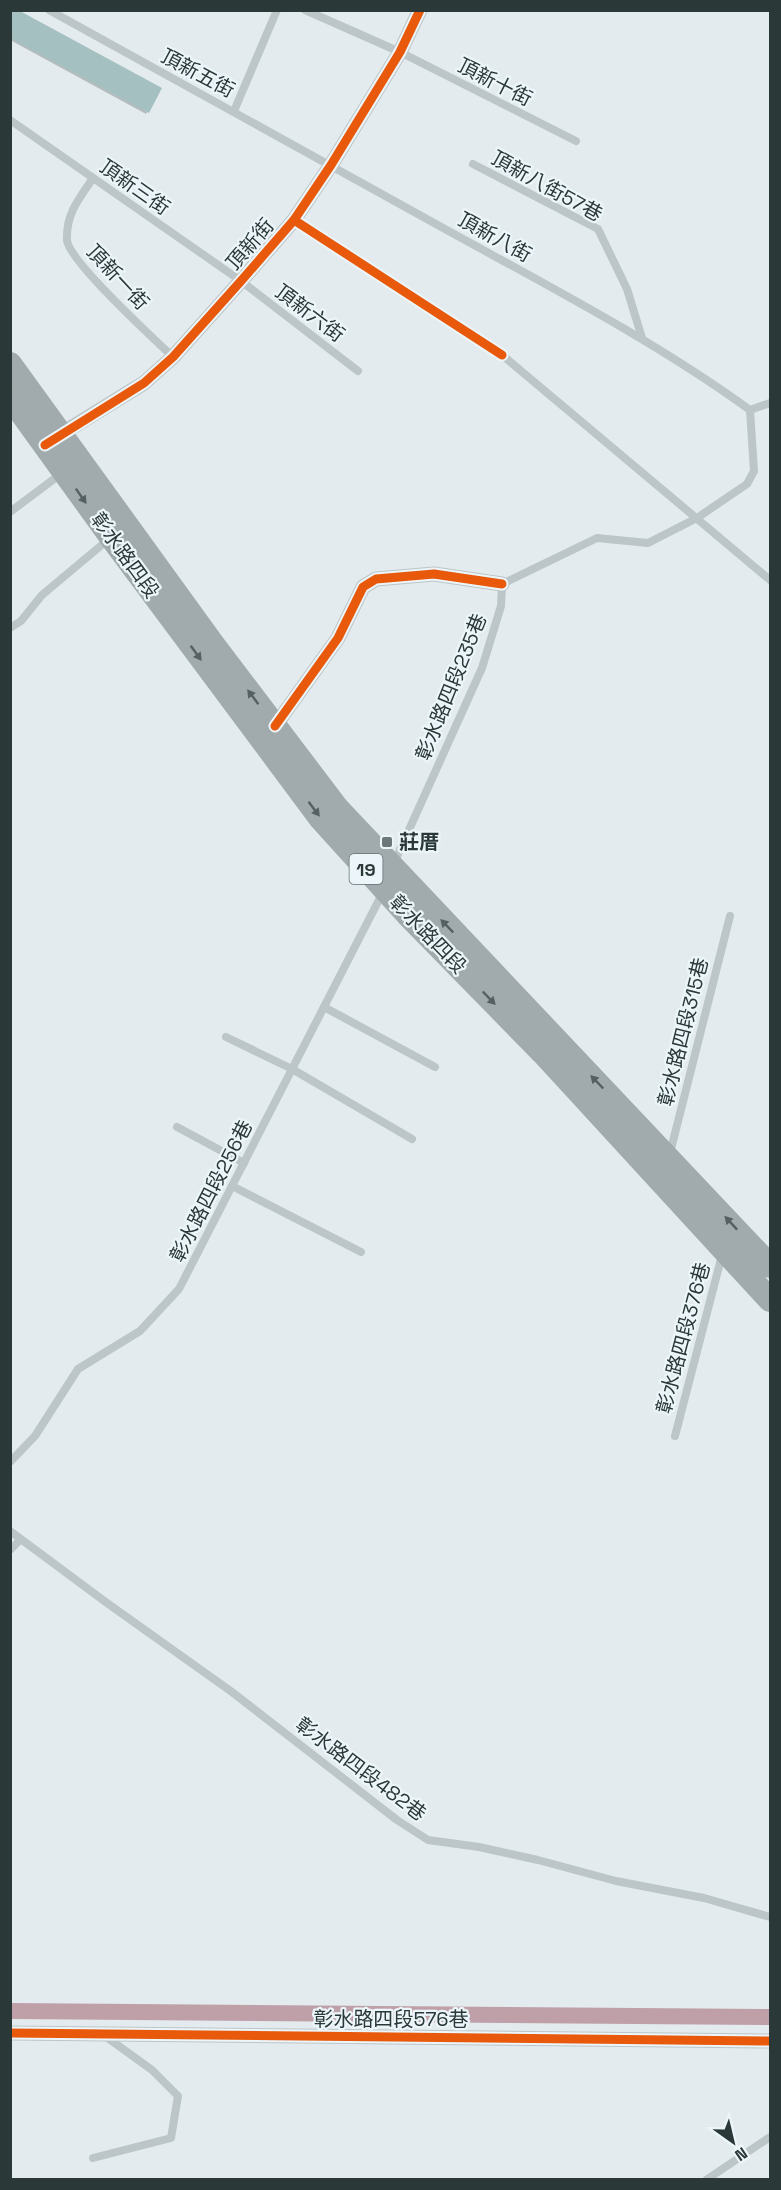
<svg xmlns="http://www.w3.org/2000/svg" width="781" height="2190" viewBox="0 0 781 2190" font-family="'Space Grotesk','Noto Sans TC',sans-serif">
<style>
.shadow{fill:#0003}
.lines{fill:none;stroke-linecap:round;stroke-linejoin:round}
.canal{stroke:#bf9fa8;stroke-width:16}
.building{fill:#a5c0c0}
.lane{stroke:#bcc5c7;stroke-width:8}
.street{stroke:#bcc5c7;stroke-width:15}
.primary{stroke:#a1aaac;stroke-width:24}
.cycleway-casing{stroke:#ecf6fa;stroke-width:13}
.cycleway{stroke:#e8590c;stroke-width:9}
.oneway{fill:#546061}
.poi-dot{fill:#6b7778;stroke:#ecf6fa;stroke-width:2}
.labels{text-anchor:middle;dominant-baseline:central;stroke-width:4.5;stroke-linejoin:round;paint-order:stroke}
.shield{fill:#ecf6fa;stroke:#647172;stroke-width:1.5}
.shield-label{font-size:18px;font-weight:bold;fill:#2a3838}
.street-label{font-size:20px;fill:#2a3838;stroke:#ecf6fa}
.poi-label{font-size:20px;font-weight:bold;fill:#2a3838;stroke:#ecf6fa;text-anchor:start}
</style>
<rect width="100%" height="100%" fill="#e3ebee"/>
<path class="shadow" d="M10 10 147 112 146 114 10 40Z"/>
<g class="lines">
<path class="canal" d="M10 2011 770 2017"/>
</g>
<path class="building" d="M10 10H18L162 88 149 113 10 38Z"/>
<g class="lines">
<g class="lane">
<path d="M49 10C184 84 319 159 454 234 554 289 656 342 750 410L770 403"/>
<path d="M305 10 400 52 576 141"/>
<path d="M234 111 277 10"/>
<path d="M10 120 241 281 358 371"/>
<path d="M473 164 598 229 627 289 642 338"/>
<path d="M93 178C79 199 66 213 67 240 68 260 155 340 173 357"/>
<path d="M502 355 770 580"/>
<path d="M10 512 62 473"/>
<path d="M10 628 21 621 42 595 110 538"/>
<path d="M394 863 482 668 501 606 502 584 597 538 648 543 697 518 747 484 754 471 750 410"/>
<path d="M324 1007 435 1067"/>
<path d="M226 1037 292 1069 412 1139"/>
<path d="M177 1127 244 1163"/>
<path d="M670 1153 730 916"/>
<path d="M232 1186 361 1252"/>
<path d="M675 1436 722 1255"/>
<path d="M10 1462 35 1436 78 1369 140 1331 179 1289 382 894"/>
<path d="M10 1531 107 1603 232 1692 397 1820 428 1840 479 1847 538 1860 616 1881 704 1898 770 1917"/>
<path d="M10 1550 20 1540"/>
<path d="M93 2158 171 2138 178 2096 152 2070 105 2036"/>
<path d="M706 2180 770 2137"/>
</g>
<g class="street">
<path d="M53 439 144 383 173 357 241 281 294 220 331 165 400 52 420 10"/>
<path d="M275 726 338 638 363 587 376 579 434 574 502 584"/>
<path d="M10 2033 770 2041"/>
</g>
<g class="primary">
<path d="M10 364 212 643 337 808 770 1266"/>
<path d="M10 397 111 537 321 819 407 914 543 1053 770 1300"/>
</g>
<defs>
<g id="cycleway">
<path d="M294 220 502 355"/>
<path d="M45 445 144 383 173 357 241 281 294 220 331 165 400 52 420 10"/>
<path d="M275 726 338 638 363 587 376 579 434 574 502 584"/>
<path d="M10 2033 770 2041"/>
</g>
</defs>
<use href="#cycleway" class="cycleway-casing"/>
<use href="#cycleway" class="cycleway"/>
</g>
<defs><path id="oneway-solid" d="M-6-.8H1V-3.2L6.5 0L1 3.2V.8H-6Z" transform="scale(1.5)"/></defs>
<g class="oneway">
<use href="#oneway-solid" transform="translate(81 496) rotate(55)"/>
<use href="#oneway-solid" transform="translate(196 653) rotate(54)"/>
<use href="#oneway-solid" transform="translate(253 697) rotate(-127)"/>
<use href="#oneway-solid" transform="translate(314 809) rotate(53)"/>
<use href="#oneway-solid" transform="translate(447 926) rotate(-134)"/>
<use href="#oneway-solid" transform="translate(489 998) rotate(46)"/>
<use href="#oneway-solid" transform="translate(597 1082) rotate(-134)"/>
<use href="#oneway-solid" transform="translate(731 1223) rotate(-133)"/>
</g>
<rect class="poi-dot" x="381" y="836" width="12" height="12" rx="3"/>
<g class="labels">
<rect class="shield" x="349.5" y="854" width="33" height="30" rx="4.5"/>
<g class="shield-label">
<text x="366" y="869">19</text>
</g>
<g class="street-label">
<text transform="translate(198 73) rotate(28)">頂新五街</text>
<text transform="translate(495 82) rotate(27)">頂新十街</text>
<text transform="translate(547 186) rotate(29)">頂新八街57巷</text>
<text transform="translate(135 187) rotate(35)">頂新三街</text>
<text transform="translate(495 237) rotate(29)">頂新八街</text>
<text transform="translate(250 244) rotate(-49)">頂新街</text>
<text transform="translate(118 277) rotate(47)">頂新一街</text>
<text transform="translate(310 313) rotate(37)">頂新六街</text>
<text transform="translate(125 555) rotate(54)">彰水路四段</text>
<text transform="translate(451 687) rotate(-68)">彰水路四段235巷</text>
<text transform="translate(428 934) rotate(46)">彰水路四段</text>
<text transform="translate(683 1032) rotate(-76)">彰水路四段315巷</text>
<text transform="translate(211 1191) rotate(-63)">彰水路四段256巷</text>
<text transform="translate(683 1338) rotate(-75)">彰水路四段376巷</text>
<text transform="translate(361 1769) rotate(37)">彰水路四段482巷</text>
<text x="391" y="2019">彰水路四段576巷</text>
</g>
<g class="poi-label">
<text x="399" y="842">莊厝</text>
</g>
</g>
<rect width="781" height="2190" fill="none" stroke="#2a3838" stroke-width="24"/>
<g transform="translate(733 2142) rotate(146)" stroke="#ecf6fa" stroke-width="4.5" paint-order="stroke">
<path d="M0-4.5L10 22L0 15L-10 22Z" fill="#2a3838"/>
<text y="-9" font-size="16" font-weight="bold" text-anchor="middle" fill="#2a3838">N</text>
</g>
</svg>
